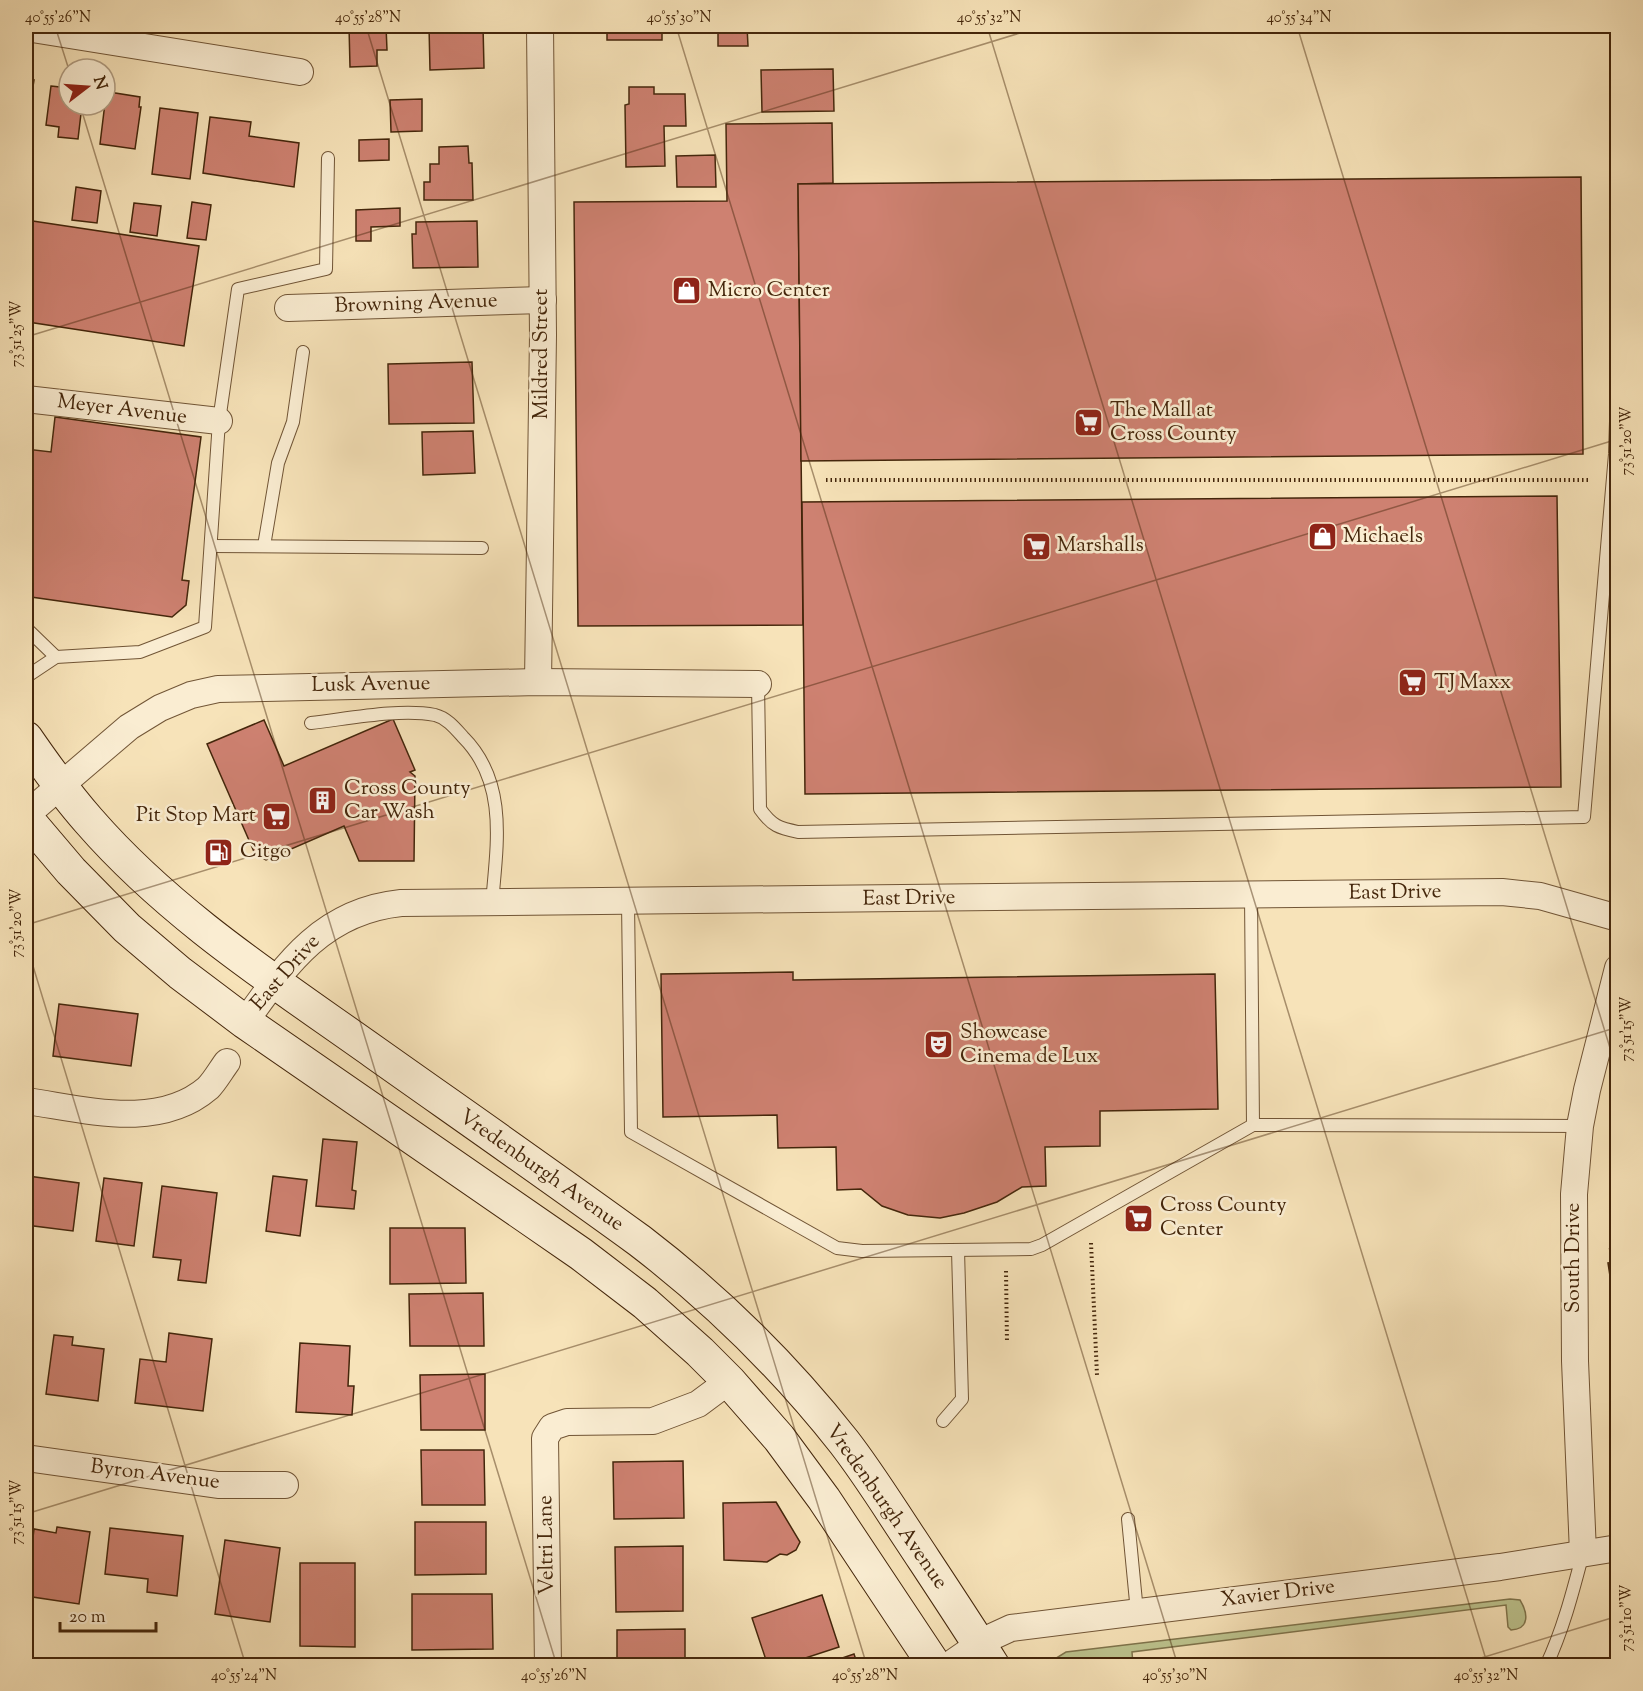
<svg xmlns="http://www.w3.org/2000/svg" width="1643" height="1691" viewBox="0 0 1643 1691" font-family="'Sorts Mill Goudy',serif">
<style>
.green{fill:#bdc48f;stroke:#80754d;stroke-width:1.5}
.building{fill:#ce8171;stroke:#44260b;stroke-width:1.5}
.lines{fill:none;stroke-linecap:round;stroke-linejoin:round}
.lane-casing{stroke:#715536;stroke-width:14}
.street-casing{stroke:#715536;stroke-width:28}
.secondary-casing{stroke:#44260b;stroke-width:35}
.path{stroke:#44260b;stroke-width:4;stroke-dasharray:1.5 3;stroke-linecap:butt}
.lane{stroke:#faedd2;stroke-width:12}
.street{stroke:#faedd2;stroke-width:26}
.secondary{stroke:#faedd2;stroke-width:33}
.ticks{fill:none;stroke:#44260b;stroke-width:1.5;stroke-opacity:0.45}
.labels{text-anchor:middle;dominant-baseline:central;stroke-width:5;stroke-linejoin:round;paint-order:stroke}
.poi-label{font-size:21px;fill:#44260b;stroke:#faedd2;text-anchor:start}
.street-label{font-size:21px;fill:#44260b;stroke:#faedd2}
.neatline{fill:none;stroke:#44260b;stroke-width:2}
.ticks-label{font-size:15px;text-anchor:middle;fill:#44260b}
</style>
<rect width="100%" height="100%" fill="#f7e3b9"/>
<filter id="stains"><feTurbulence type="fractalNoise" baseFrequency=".00333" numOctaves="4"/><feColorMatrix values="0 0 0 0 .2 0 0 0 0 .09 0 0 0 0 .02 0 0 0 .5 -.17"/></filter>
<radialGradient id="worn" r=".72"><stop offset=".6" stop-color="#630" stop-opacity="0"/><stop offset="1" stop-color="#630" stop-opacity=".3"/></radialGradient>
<path class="green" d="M1510 1599 1520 1600C1528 1613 1530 1629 1511 1630L1508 1627 1506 1605 1132 1652 1133 1665H1045L1066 1652Z"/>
<g class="building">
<path d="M349 26H386L387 50H377V66L350 67Z"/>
<path d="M429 26H483L484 68 430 70Z"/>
<rect x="607" y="26" width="55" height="14"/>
<path d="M718 26H747L748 46H718Z"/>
<path d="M833 69 834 111 762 112 761 70Z"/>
<path d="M26 79 34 80 29 113H26Z"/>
<path d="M51 86 69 88V105H82L78 139 58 137 59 127 46 125Z"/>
<path d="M629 87H654V94H685L686 126H664L665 166 626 167 625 105 629 104Z"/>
<path d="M109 92 140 97 139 107H141L135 149 100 144 105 103H107Z"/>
<path d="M422 99V131L391 132 390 100Z"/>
<path d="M160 108 198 113 190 179 152 174Z"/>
<path d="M210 117 251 122 249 136 299 143 294 187 203 173Z"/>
<path d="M832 123 833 183 798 184 803 625 578 626 574 202 727 201 726 124Z"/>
<path d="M389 139V160L359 161V140Z"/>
<path d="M468 146 469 163H472L473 200H424V182H430V164H439V147Z"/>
<path d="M715 155 716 187H677L676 156Z"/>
<path d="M1581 177 1583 454 801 461 798 184Z"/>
<path d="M76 187 101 191 97 223 72 220Z"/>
<path d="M192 202 211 205 206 240 187 238Z"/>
<path d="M134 203 161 206 157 236 130 232Z"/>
<path d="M400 208V226L371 227V241H356V210Z"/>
<path d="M26 220 199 246 184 346 28 322 26 319Z"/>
<path d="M477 221 478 267 413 268 412 234H416V222Z"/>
<path d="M472 362 474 423 389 424 388 364Z"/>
<path d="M55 417 201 437 182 580 189 581 186 605 172 617 31 597 26 592V449L51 452Z"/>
<path d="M473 431 475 473 423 475 422 432Z"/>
<path d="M1557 496 1561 787 805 794 802 502Z"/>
<path d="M393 719 415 770 410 772 415 776 414 861H359L344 826 266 860 255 854 207 744 264 720 284 766Z"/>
<path d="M793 972V980L1215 974 1218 1109 1100 1111V1146L1045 1147 1046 1186 1022 1187 997 1202 964 1213 940 1218 908 1215 882 1206 861 1189 837 1190 836 1147 778 1148 777 1115 663 1117 661 974Z"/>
<path d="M59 1004 138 1014 131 1066 53 1056Z"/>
<path d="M323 1139 357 1142 352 1190 356 1191 354 1209 316 1206Z"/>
<path d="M28 1176 79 1183 73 1231 26 1225Z"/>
<path d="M273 1176 307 1180 300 1236 266 1231Z"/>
<path d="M104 1178 142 1183 134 1246 96 1241Z"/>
<path d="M162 1186 217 1193 206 1283 178 1280 181 1260 153 1257Z"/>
<path d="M390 1228H465L466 1283 390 1284Z"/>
<path d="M1618 1262V1328L1608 1263Z"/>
<path d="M483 1293 484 1346H410L409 1294Z"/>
<path d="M169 1333 212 1339 203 1411 135 1403 140 1359 166 1362Z"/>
<path d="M54 1335 73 1337 72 1345 104 1349 98 1401 46 1394Z"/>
<path d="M300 1343 350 1346 348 1386H354L352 1415 296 1412Z"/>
<path d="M26 1347 31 1348 26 1388Z"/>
<path d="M485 1374V1430H421L420 1375Z"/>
<path d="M421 1450H484L485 1505H422Z"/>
<path d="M683 1461 684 1518 614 1519 613 1462Z"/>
<path d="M776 1502 800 1542 796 1550 787 1555 780 1554 767 1562 724 1560 723 1503Z"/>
<path d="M415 1522H486V1574L415 1575Z"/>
<path d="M57 1527 90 1532 79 1604 26 1596 34 1529 56 1533Z"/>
<path d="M110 1528 183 1536 177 1596 147 1592 148 1579 105 1574Z"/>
<path d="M225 1540 280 1548 270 1622 215 1614Z"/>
<path d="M683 1546V1611L616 1612 615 1547Z"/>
<path d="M300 1563H355V1647L300 1646Z"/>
<path d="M412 1594H492L493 1649 412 1650Z"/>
<path d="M822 1595 839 1647 781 1666H768L752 1618Z"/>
<path d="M685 1629V1666H617V1630Z"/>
<path d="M854 1654 858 1666H819Z"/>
</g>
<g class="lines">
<defs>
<g id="lane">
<path d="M211 546 482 548"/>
<path d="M264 546 278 463 293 422 303 352"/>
<path d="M26 628 56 657"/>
<path d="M26 677 56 657 140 652 205 627 219 421 238 289 326 269 328 158"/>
<path d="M758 684 760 809C772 826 779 828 798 832L1584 817 1615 454 1618 357"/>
<path d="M311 723C347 719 400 708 435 715 447 718 455 728 463 737 508 782 497 844 492 903"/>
<path d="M628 902 631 1132 837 1248 862 1251 1031 1249 1042 1245 1253 1125 1251 895"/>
<path d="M1253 1125 1580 1126"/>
<path d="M943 1421 962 1399 958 1250"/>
<path d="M1128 1519 1137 1612"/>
<path d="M1546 1666C1563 1630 1573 1591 1583 1553"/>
</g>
<g id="street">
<path d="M26 28 300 72"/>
<path d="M288 308 543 300"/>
<path d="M26 399 219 421"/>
<path d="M538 682 543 335 540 26"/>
<path d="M26 815 129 727 160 708 191 695 218 689 538 682 758 684"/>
<path d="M245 1022C287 963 323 911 401 903L1502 892 1540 896 1618 918"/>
<path d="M26 1101C84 1109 158 1131 208 1088 215 1081 221 1070 227 1062"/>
<path d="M26 1458 218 1485H285"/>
<path d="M1583 1553 1575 1361 1574 1194 1580 1126 1587 1090 1618 968"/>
<path d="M548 1666 545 1438 552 1427 567 1422 653 1421 698 1404 729 1381"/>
<path d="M948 1666 987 1639 1011 1628 1500 1567 1618 1548"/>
</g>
<g id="secondary">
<path d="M26 738C46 767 66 795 89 821 170 914 274 981 374 1052 463 1115 552 1177 640 1241 717 1300 784 1366 844 1442 868 1473 889 1507 911 1540 938 1581 966 1623 993 1666"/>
<path d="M26 818 71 871 127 928 180 973 245 1022 581 1254 645 1303 700 1352 729 1381 779 1438 824 1499 935 1666"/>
</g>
</defs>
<use href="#lane" class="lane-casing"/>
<use href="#street" class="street-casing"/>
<use href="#secondary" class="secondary-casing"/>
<g class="path">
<path d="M826 480H1591"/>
<path d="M1091 1243 1097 1375"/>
<path d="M1609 1250 1618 1249"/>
<path d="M1006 1271 1007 1343"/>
<path d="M1617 1587 1618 1586"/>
</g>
<use href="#lane" class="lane"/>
<use href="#street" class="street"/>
<use href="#secondary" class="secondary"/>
</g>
<path class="ticks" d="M55 26 69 70M366 26 867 1666M676 26 1178 1666M987 26 1488 1666M1297 26 1618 1074M1607 26 1618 58M80 105 557 1666M26 337 1043 26M26 925 1618 439M26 943 246 1666M26 1514 1618 1027M1455 1666 1618 1616"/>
<defs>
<symbol id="shop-square" viewBox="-11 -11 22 22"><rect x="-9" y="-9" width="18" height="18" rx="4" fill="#8f2418" stroke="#faedd2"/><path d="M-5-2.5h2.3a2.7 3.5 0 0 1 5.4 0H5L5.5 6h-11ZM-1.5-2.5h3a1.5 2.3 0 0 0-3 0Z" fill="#fff"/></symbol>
<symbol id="supermarket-square" viewBox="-11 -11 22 22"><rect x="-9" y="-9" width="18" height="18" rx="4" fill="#8f2418" stroke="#faedd2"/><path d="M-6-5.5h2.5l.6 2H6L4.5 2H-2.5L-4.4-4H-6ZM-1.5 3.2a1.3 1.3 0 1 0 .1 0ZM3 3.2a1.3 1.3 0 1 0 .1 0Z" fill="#fff"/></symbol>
<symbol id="building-square" viewBox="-11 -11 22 22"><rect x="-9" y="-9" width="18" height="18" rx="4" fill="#8f2418" stroke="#faedd2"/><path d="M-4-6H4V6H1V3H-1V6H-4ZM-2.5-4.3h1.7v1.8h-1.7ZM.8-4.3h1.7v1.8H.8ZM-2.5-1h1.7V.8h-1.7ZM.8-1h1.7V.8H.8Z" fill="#fff"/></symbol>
<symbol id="fuel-square" viewBox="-11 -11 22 22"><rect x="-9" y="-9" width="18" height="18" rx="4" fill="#8f2418" stroke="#faedd2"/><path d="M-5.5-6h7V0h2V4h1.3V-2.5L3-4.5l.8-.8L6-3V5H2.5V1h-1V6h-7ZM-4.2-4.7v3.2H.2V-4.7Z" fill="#fff"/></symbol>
<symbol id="theatre-square" viewBox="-11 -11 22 22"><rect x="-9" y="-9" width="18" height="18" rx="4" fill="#8f2418" stroke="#faedd2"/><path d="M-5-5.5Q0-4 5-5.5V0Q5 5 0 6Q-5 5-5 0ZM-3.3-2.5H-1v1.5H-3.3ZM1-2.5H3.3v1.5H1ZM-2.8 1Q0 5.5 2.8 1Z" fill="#fff"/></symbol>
</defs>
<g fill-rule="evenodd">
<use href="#shop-square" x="670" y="274" width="33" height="33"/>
<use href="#supermarket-square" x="1072" y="406" width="33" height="33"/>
<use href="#shop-square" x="1306" y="520" width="33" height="33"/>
<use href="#supermarket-square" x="1020" y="530" width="33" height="33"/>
<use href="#supermarket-square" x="1396" y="666" width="33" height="33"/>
<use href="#building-square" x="306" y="784" width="33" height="33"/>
<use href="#supermarket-square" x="260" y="800" width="33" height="33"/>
<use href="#fuel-square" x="202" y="836" width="33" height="33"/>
<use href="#theatre-square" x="922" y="1028" width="33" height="33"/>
<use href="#supermarket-square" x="1122" y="1202" width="33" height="33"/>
</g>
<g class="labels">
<g class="poi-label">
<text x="708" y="291">Micro Center</text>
<text x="1110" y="411">The Mall at<tspan x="1110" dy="24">Cross County</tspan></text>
<text x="1343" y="537">Michaels</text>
<text x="1057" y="546">Marshalls</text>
<text x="1434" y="683">TJ Maxx</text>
<text x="344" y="789">Cross County<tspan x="344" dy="24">Car Wash</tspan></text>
<text x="256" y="816" text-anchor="end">Pit Stop Mart</text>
<text x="240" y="852">Citgo</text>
<text x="960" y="1033">Showcase<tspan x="960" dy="24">Cinema de Lux</tspan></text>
<text x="1160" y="1206">Cross County<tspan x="1160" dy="24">Center</tspan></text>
</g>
<g class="street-label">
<text transform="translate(416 304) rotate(-2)">Browning Avenue</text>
<text transform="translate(542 354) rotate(-90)">Mildred Street</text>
<text transform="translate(122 410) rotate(7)">Meyer Avenue</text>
<text transform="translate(371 685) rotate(-1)">Lusk Avenue</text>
<text transform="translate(1395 893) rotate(-1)">East Drive</text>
<text transform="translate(909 899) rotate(-1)">East Drive</text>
<text transform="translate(286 973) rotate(-49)">East Drive</text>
<text transform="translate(541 1171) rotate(35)">Vredenburgh Avenue</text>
<text transform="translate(1574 1258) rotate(-90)">South Drive</text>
<text transform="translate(155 1475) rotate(7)">Byron Avenue</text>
<text transform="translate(886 1507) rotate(55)">Vredenburgh Avenue</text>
<text transform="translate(547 1545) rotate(-91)">Veltri Lane</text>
<text transform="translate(1278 1594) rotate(-7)">Xavier Drive</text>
</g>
</g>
<rect width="1643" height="1691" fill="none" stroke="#f7e3b9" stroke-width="66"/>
<g transform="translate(87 87) rotate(73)"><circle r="28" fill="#faedd2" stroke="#b19d82" stroke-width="1.5"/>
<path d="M0-4.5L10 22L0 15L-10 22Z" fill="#8f2418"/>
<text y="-9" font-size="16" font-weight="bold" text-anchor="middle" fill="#44260b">N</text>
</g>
<path d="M60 1622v9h96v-9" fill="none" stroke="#44260b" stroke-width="3"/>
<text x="69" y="1622" font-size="18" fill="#44260b" stroke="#faedd2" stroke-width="4.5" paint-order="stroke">20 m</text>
<rect x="33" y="33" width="1577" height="1625" class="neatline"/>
<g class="ticks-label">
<text x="58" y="22">40°55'26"N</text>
<text x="368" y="22">40°55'28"N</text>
<text x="679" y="22">40°55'30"N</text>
<text x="989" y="22">40°55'32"N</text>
<text x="1299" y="22">40°55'34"N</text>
<text transform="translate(16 334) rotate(-90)" y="5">73°51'25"W</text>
<text transform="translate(1626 441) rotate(-90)" y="5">73°51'20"W</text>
<text transform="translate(16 923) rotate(-90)" y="5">73°51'20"W</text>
<text transform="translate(1626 1029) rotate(-90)" y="5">73°51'15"W</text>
<text transform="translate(16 1512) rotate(-90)" y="5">73°51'15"W</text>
<text transform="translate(1626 1618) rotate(-90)" y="5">73°51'10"W</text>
<text x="244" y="1680">40°55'24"N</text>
<text x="554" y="1680">40°55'26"N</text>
<text x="865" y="1680">40°55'28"N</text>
<text x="1175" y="1680">40°55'30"N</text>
<text x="1486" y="1680">40°55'32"N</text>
</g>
<rect width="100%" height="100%" filter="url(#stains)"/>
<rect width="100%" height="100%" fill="url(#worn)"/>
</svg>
